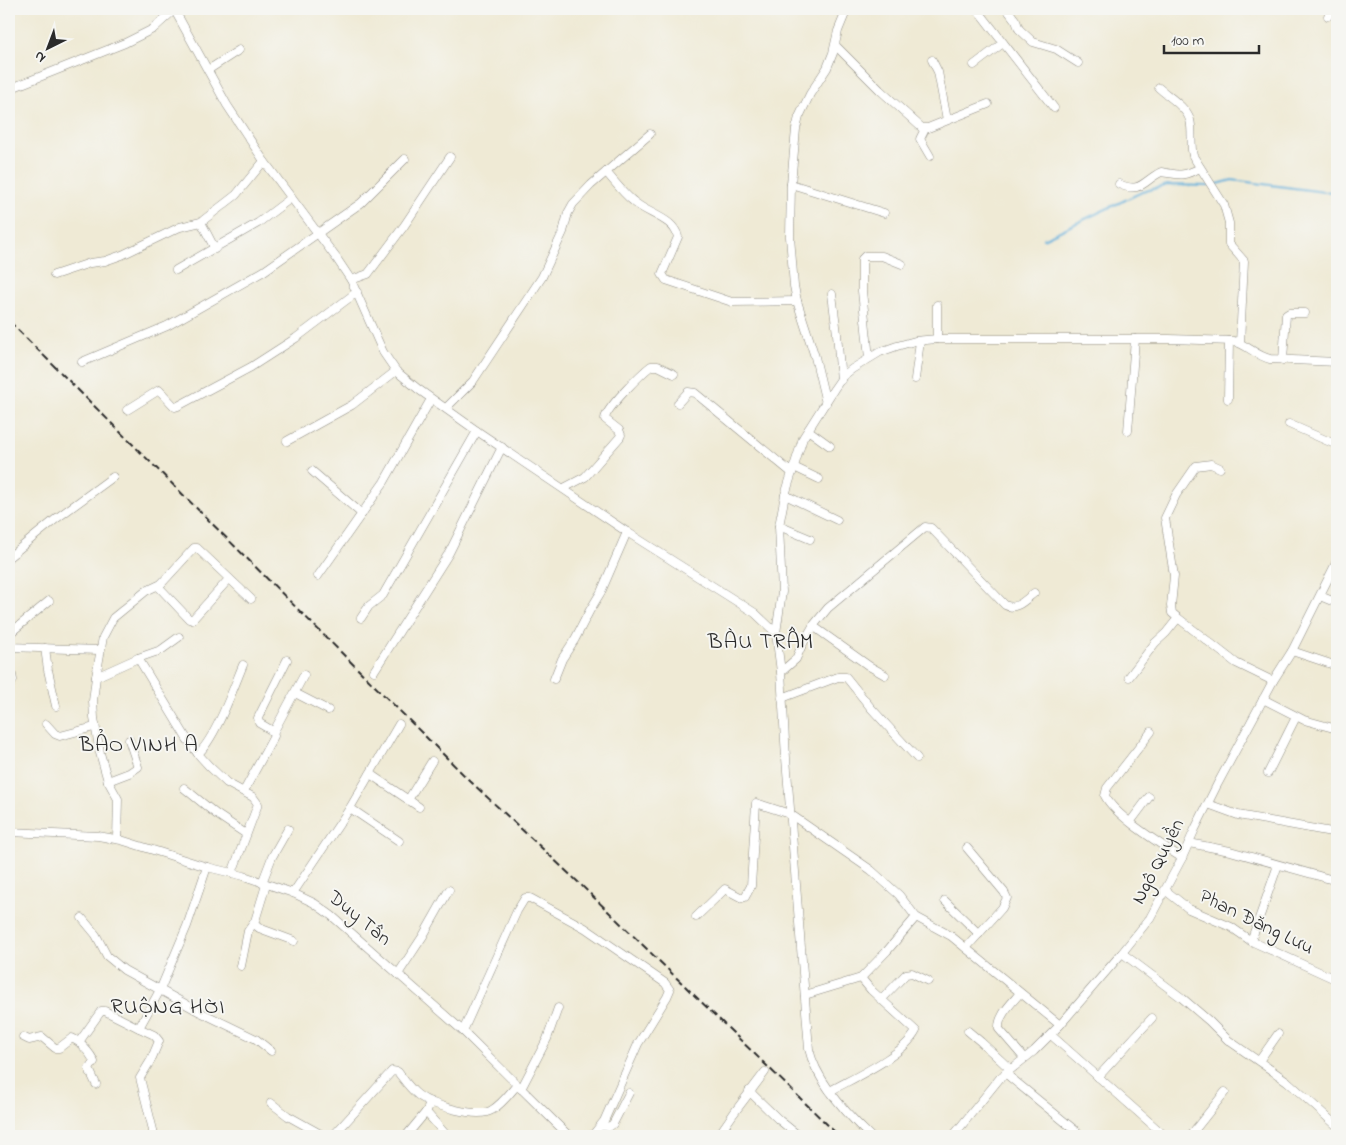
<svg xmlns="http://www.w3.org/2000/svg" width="1346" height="1145" viewBox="0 0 1346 1145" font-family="'Indie Flower',sans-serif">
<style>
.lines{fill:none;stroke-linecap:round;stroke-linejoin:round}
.stream{stroke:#62b0dc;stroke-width:2}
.minor-casing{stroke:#8d8a80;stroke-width:9}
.minor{stroke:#fff;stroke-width:8}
.rail{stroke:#2b2b2b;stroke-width:2;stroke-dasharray:8 4;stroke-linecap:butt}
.labels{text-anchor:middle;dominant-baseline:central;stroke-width:4;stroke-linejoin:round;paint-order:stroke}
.street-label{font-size:20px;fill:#2b2b2b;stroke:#f6f6f2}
.quarter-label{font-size:22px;letter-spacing:1px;fill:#2b2b2b;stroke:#f6f6f2}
</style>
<rect width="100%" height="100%" fill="#f6f6f2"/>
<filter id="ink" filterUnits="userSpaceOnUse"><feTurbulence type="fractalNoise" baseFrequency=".02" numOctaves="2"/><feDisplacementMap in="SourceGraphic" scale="10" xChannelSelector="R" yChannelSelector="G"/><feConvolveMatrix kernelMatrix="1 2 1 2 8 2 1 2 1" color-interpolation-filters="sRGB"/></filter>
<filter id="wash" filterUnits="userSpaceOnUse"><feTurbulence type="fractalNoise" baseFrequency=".0096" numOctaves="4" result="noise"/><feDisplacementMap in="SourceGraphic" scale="20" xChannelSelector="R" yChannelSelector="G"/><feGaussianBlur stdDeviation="1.12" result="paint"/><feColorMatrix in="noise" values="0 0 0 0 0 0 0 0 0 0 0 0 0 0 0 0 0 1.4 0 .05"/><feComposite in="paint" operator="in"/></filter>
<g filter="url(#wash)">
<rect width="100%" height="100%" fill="#efead5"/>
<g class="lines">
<g class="stream">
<path d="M1214 185 1232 180 1324 192 1337 191"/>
<path d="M1043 239 1142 192 1168 185 1209 186"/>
</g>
</g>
</g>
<g filter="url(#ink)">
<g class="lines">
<defs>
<g id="minor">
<path d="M174 9 227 105 264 161 337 259 351 280 383 352 396 371 418 389 477 431 627 532 755 613 776 633 781 672 786 758 809 1049C816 1081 847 1114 870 1136"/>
<path d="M977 9 1054 108"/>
<path d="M1007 9 1016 21 1019 29 1033 42 1056 49 1078 63"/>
<path d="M1328 16 1332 9"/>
<path d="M836 46 880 90 922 128H928L988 104"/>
<path d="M932 60 938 72 947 120"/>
<path d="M974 65 1003 43"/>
<path d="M208 70 239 50"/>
<path d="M1159 88C1169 97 1186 107 1190 120 1193 131 1190 144 1193 156L1224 205 1229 223V244L1244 261 1240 343"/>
<path d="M9 89 125 43 153 29 174 10"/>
<path d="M925 129 920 139 930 156"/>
<path d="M606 172C615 182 623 193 633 201 647 214 674 218 678 237L662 274 666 280 732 302 797 301"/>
<path d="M791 184 884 213"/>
<path d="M1119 184C1141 194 1143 181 1161 172 1181 175 1182 177 1200 168"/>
<path d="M201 222 215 249"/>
<path d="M176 270 258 223 291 198"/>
<path d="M54 275 90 263 105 261 122 255 180 227 201 222 236 195 264 161"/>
<path d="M351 280 368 274 404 226 450 157"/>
<path d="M832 294 837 334 841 380"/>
<path d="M937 339V305"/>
<path d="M869 358 862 291V259L865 256H882L902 264"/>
<path d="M1283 360 1286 315 1289 313H1305"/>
<path d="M82 362 167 326 264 271 361 203 405 159"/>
<path d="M915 379 920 341"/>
<path d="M1228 399 1229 341"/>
<path d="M678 403 688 392 695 393 792 473"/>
<path d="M826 403 815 357 797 301 794 286 790 237 791 184 796 129 799 117 810 94 827 68 833 53 838 31 847 9"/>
<path d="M446 408 473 381 542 277 563 232 568 213 573 204 591 185 650 134"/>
<path d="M127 410 159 390 175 407 178 406 251 367 296 338 357 292"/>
<path d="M1289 424 1337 445"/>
<path d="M808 430 830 446"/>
<path d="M1128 431 1135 339"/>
<path d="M287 441 352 405 396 371"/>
<path d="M794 467 819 479"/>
<path d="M312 471 362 514"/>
<path d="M564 488 585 477 620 437 621 435 619 430 605 419C605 409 642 373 651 366H658L674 374"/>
<path d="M785 495 837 520"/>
<path d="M779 526 810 539"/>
<path d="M9 557 57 518 113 477"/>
<path d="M318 576 384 482 431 399"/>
<path d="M158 586 189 619 192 620 229 579"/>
<path d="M1320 596 1337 603"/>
<path d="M361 618 369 606 383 595 477 431"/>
<path d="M1178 618 1236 663 1273 681"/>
<path d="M813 626 869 666 885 675"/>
<path d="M776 633 782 592 779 526 785 495 803 438 834 389 843 376 852 369 880 352 897 346 915 341 937 339H1169L1234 341C1247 345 1257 356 1270 359L1337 362"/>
<path d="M9 634 49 601"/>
<path d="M9 647 99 650"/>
<path d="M45 648 48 670 56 706"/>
<path d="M1292 651 1337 666"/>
<path d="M138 658 161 650 179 637"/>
<path d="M9 661 13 680 9 686"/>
<path d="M374 671 449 553 502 447"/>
<path d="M781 672 796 659 802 645 813 626 828 608 925 527 931 528 1005 605C1016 611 1026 599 1034 593"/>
<path d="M96 677 138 658 187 739 198 754 209 766 227 783 253 797 258 804 232 873"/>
<path d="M1129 677 1155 643 1166 633 1178 618 1172 613 1171 606 1174 576 1165 518 1176 495 1196 466 1211 464 1220 468"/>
<path d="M554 679 562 659 575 639 590 610 601 592 627 532"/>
<path d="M295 693 328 710"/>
<path d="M782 698 838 677H846L871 708 917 758"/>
<path d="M1263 699 1304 720 1337 729"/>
<path d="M46 724 55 734 60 736 94 727"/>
<path d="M1151 732 1107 788 1105 796C1116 817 1162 845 1182 858"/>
<path d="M273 733 304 675"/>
<path d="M198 754C216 737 233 689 243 665"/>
<path d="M1268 773 1296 717"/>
<path d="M370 774 419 807"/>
<path d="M108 781 129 773 138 767 129 740"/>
<path d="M184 788 216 814 246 834"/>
<path d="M244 791 274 736 271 730 259 723 258 718 287 660"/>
<path d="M408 800 432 761"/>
<path d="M1208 804 1238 815 1337 833"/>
<path d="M350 808 399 841"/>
<path d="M1131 821 1149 797"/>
<path d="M9 832 98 836 121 840 207 867 244 876 293 893 314 903 332 916 463 1031 569 1136"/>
<path d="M117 839 118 799 108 781 100 753 94 718 93 701 96 677 103 637 113 618 146 591 161 584 194 548H197L251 599"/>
<path d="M1189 843 1230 851 1337 881"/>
<path d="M262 883 272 857 288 829"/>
<path d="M1165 890 1189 909 1231 927 1251 941 1337 980"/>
<path d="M293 893 350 808 399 724"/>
<path d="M945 901 979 934"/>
<path d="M696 917 725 889 742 898 745 897 751 886 756 803 790 814 871 870 899 895 916 917 951 936 1060 1025"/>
<path d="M82 918 96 935 107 956 124 970 200 1012 256 1039 271 1051"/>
<path d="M254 924 259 928 294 941"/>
<path d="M1251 941 1278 865"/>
<path d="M966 948 1002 908 1007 898 1004 892 967 848"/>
<path d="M1122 953 1182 998 1209 1021 1228 1040 1287 1081 1337 1126"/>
<path d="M241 966 248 931 255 921 266 885"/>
<path d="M398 974 423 936 449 890"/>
<path d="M1020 993C1012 1003 998 1015 999 1029L1024 1058"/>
<path d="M805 995 861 978 887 951 916 917"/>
<path d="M881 1000 906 974 912 973 928 981"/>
<path d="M463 1031 517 911 525 898H530L585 928 665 983 670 990 667 997 638 1044 604 1121 592 1136"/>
<path d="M968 1031 981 1042 1010 1069"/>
<path d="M1051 1035 1165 1136"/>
<path d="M23 1037 29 1040 42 1037 55 1048H59L72 1038 79 1042"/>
<path d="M1259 1061 1278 1034"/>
<path d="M1005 1073 1082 1136"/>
<path d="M1098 1077 1152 1018"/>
<path d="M96 1084 89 1069 94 1062C91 1053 85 1049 79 1042L99 1014 101 1011H105L139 1028"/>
<path d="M521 1089 547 1039 558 1008"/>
<path d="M749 1091 778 1119 799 1136"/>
<path d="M830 1091C855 1077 903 1056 916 1031L871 990 861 978"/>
<path d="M271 1103 288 1116 324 1136"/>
<path d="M426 1112 447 1136"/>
<path d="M602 1126 609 1127 613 1124 629 1093"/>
<path d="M153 1136V1130L140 1078 151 1060 159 1041 154 1035 139 1028 160 990 187 926 207 867"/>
<path d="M333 1136 392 1071 398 1072C404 1080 410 1089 418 1095 431 1105 478 1119 492 1110 502 1104 510 1093 517 1085"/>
<path d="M406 1136 426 1112 431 1102"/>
<path d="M718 1136 734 1113 765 1072"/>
<path d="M953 1136 1000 1078 1034 1051 1060 1025 1122 953 1150 918 1182 858 1195 829 1217 785 1273 681 1292 651 1337 561"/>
<path d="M1190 1136 1225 1092"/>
</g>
</defs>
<use href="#minor" class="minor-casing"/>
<use href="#minor" class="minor"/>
<path class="rail" d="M9 321 470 781 578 882 839 1136"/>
</g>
</g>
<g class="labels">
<g class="street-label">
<text transform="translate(1159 862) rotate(-63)">Ngô Quyền</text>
<text transform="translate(359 919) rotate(39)">Duy Tân</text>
<text transform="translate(1256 923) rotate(26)">Phan Đăng Lưu</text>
</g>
<g class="quarter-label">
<text x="761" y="643">BÀU TRÂM</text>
<text x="139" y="746">BẢO VINH A</text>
<text x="168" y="1008">RUỘNG HỜI</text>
</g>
</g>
<rect width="1346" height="1145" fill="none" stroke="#f6f6f2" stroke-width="30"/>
<g transform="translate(48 48) rotate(222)" stroke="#f6f6f2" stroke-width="4" paint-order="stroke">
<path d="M0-4L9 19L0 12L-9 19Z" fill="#2b2b2b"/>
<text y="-8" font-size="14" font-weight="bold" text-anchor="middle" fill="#2b2b2b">N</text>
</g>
<path d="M1164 45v8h95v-8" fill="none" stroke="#2b2b2b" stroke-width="2.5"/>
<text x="1171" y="45" font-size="15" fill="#2b2b2b" stroke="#f6f6f2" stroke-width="4" paint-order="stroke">100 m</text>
</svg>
